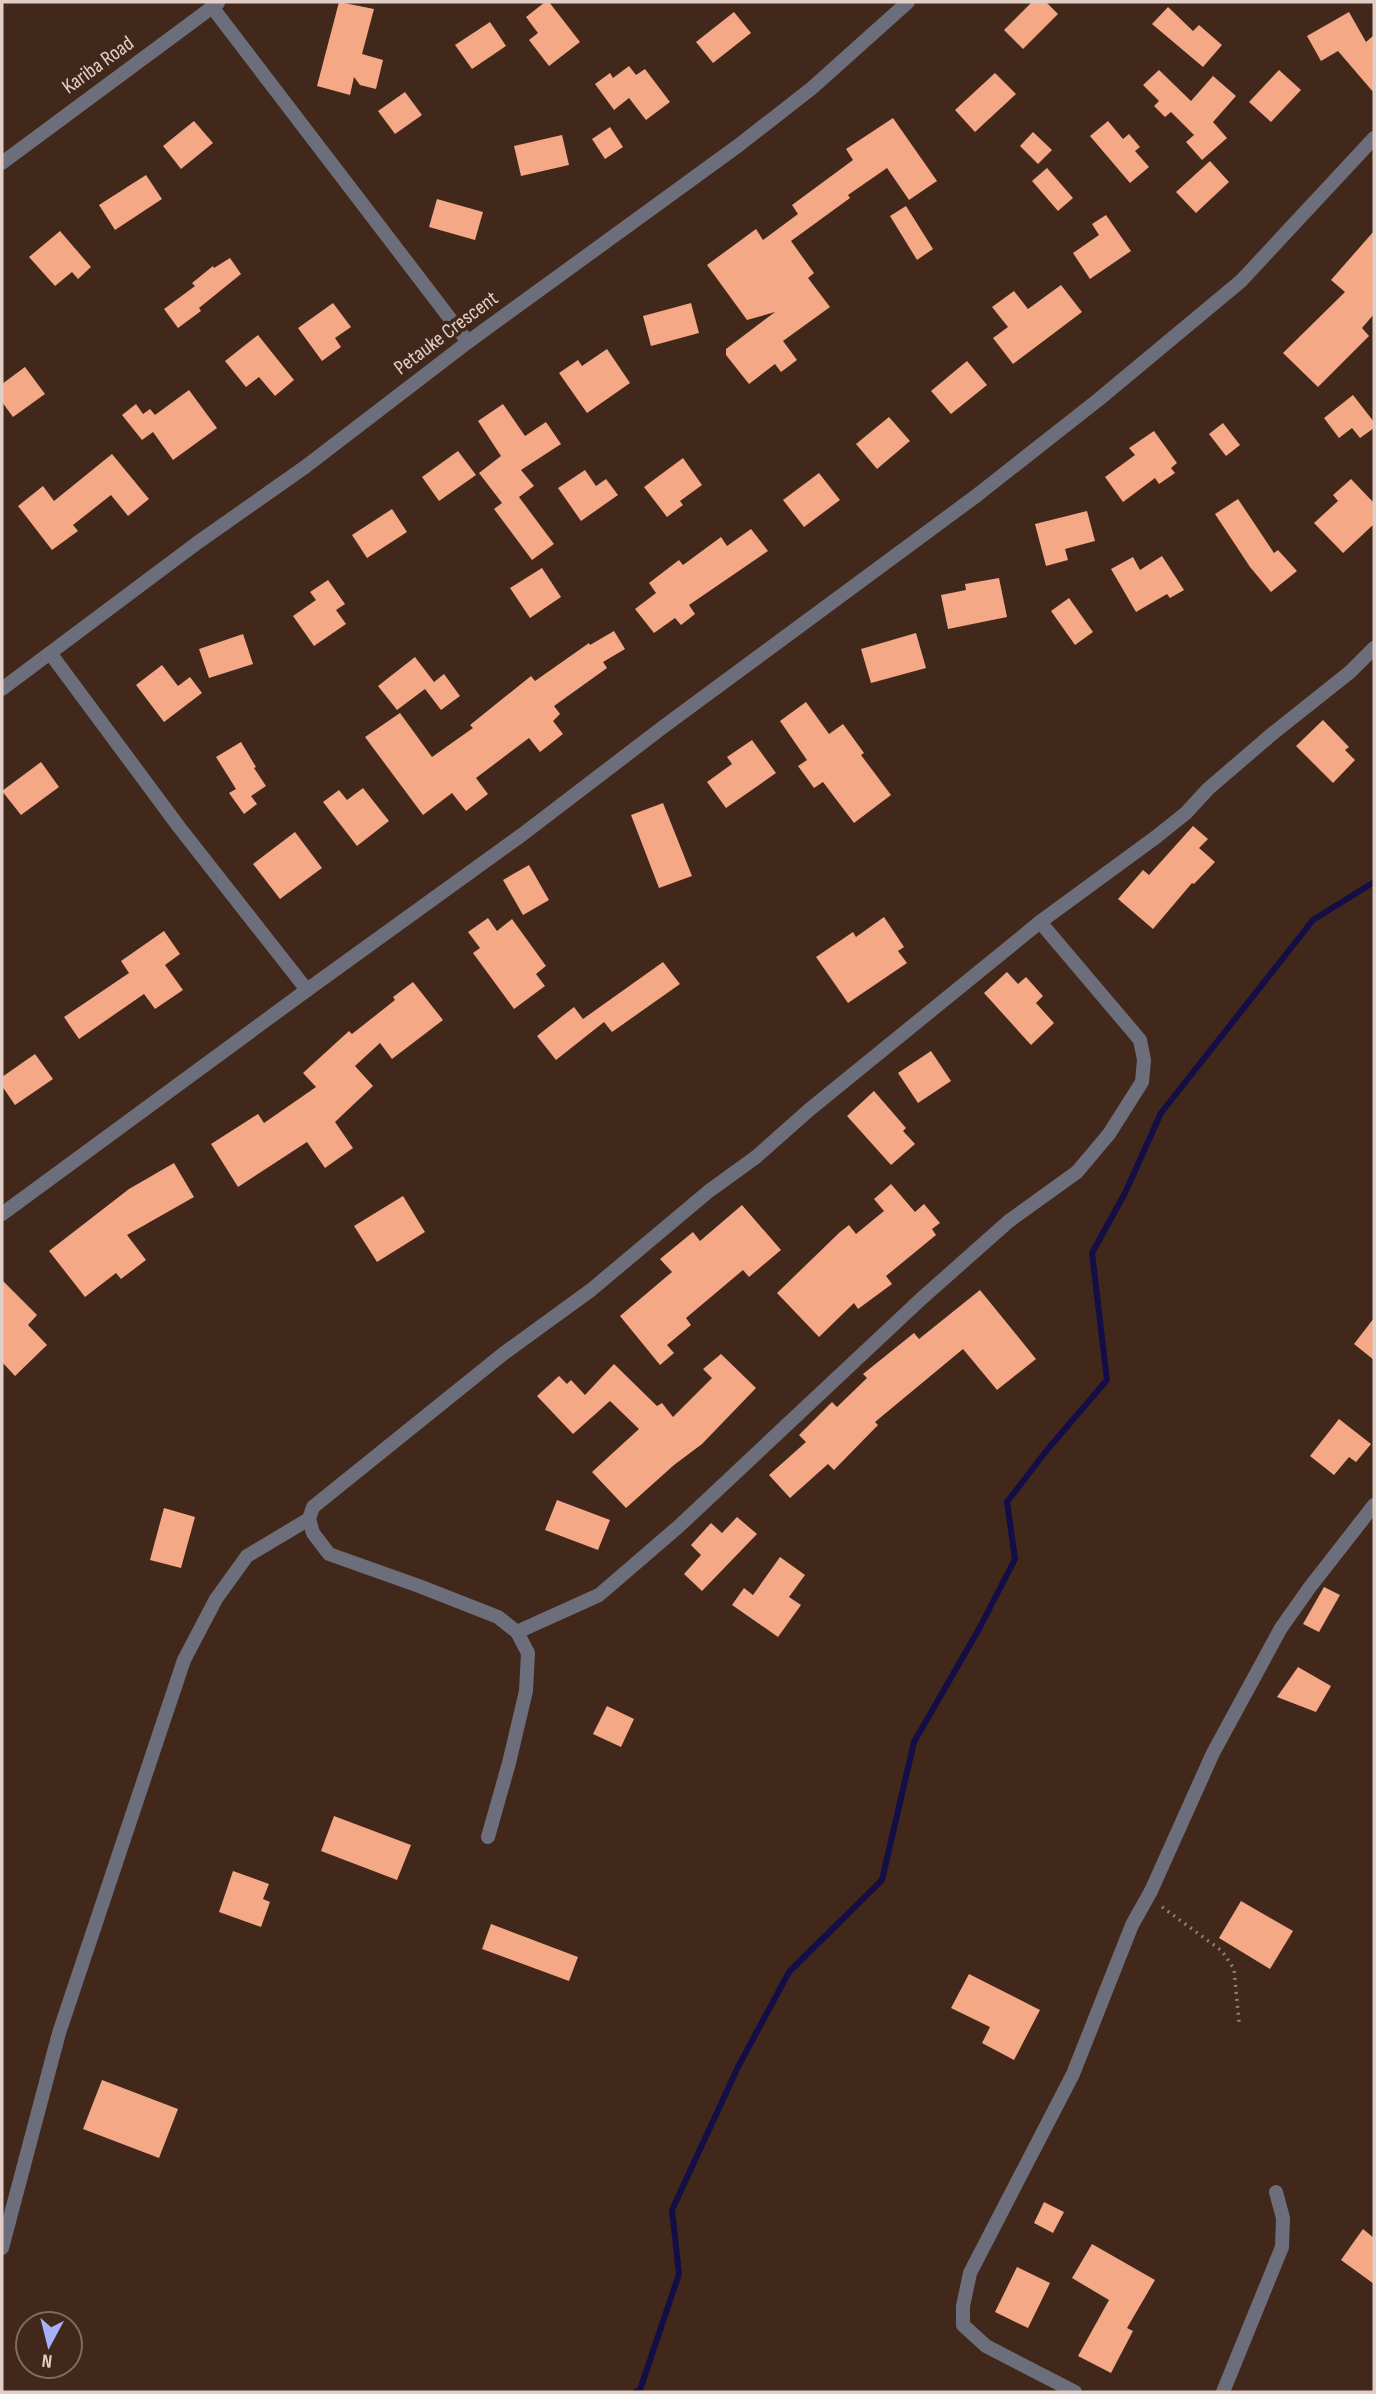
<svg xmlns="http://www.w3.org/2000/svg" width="1376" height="2394" viewBox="0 0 1376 2394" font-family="'Sofia Sans Condensed',sans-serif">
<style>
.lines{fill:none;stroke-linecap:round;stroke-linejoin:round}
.stream{stroke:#140e47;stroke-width:6}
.building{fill:#f4a886}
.path{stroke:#937d73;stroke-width:3.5;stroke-dasharray:2 5;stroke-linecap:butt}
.minor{stroke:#6c6e7b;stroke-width:14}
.labels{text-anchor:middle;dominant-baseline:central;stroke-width:7;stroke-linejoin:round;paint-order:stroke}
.street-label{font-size:21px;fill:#e1cfc7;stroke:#42271b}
</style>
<rect width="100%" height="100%" fill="#42271b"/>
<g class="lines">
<path class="stream" d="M635 2392 640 2390 679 2274 672 2210 738 2067 789 1972 882 1880 914 1742 979 1629 1015 1559 1007 1502 1047 1450 1107 1380 1092 1253 1125 1193 1161 1113 1313 920 1374 882"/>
</g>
<g class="building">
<path d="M339 2 374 9 362 54 383 60 376 89 360 85 354 77 350 95 317 86Z"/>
<path d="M545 2H549L580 42 549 66 529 40 538 33 526 17Z"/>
<path d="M1032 2H1046L1058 14 1023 49 1004 30Z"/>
<path d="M1168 7 1193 31 1199 25 1222 45 1203 67 1152 24Z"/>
<path d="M734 12 751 33 713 63 696 42Z"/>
<path d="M1349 12 1366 42 1374 35V93L1338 51 1321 61 1307 36Z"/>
<path d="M490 22 506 46 472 69 455 45Z"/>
<path d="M629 66 636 75 645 69 670 102 646 120 629 98 614 110 595 84 610 73 613 78Z"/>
<path d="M1159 70 1191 101 1213 76 1236 96 1213 122 1227 138 1202 160 1186 142 1194 135 1171 112 1165 117 1154 106 1159 101 1143 85Z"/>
<path d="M1279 70 1301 90 1271 122 1249 102Z"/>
<path d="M995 73 1016 94 975 132 955 110Z"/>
<path d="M405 92 422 115 395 134 378 111Z"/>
<path d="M893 118 937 181 909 200 887 168 848 195 850 198 791 241 814 273 808 278 830 307 783 341 797 360 781 372 775 364 749 384 726 355V349L775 312 747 320 707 265 756 229 763 240 798 214 792 205 853 160 846 149Z"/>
<path d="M194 121 213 143 181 169 163 146Z"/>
<path d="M1108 121 1123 139 1129 134 1140 147 1135 151 1149 167 1130 183 1090 136Z"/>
<path d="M610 127 623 147 605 159 592 139Z"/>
<path d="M1033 132 1052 150 1038 164 1020 146Z"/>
<path d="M562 135 569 165 521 176 514 146Z"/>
<path d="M1210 161 1229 182 1196 213 1176 192Z"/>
<path d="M1047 168 1073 198 1058 211 1032 181Z"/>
<path d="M146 175 162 199 115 230 99 205Z"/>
<path d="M437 199 483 212 475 240 429 227Z"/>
<path d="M906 206 933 249 917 260 890 216Z"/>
<path d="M1106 215 1131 251 1090 279 1073 253 1099 235 1092 224Z"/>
<path d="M60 231 91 267 78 279 72 272 55 286 29 257Z"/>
<path d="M1374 231V314L1362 328 1369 336 1318 387 1283 353 1345 292 1331 280Z"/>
<path d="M230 258 241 274 199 308 201 311 178 328 164 309 195 286 192 283 213 266 214 268Z"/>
<path d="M1061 285 1082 312 1013 364 993 338 1008 327 992 307 1014 291 1028 309Z"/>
<path d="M333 303 351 327 335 338 341 347 322 361 298 328Z"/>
<path d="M691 303 699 333 651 346 643 316Z"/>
<path d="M258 335 294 380 275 396 259 377 246 387 225 361Z"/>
<path d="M607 349 630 383 587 413 559 373 578 360 582 366Z"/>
<path d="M967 361 987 385 951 414 931 391Z"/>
<path d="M25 367 45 394 13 417 2 402V384Z"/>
<path d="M189 390 217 428 173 460 153 432 142 440 122 415 136 404 143 414 150 409 155 415Z"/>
<path d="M1353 395 1374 422V428L1360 438 1352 428 1339 438 1324 418Z"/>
<path d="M503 404 525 436 546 422 561 444 521 470 534 486 519 497 554 544 532 560 494 509 502 503 479 473 501 456 478 421Z"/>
<path d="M889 417 910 441 877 469 856 444Z"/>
<path d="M1223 423 1240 445 1226 456 1209 434Z"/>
<path d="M1154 431 1177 463 1171 468 1175 473 1159 484 1155 478 1123 502 1105 477 1135 455 1129 448Z"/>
<path d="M458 451 476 475 439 501 422 477Z"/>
<path d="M112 454 149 499 128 516 111 495 73 525 78 531 52 550 18 506 43 486 54 501Z"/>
<path d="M683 458 702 485 680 501 683 505 667 517 644 487Z"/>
<path d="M585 470 596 486 606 479 618 495 581 521 558 488Z"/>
<path d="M819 473 840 500 804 527 783 500Z"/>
<path d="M1351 479 1374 503V524L1343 553 1314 523 1338 501 1333 495Z"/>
<path d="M1238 499 1274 553 1278 550 1297 571 1271 592 1250 567 1215 514Z"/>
<path d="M392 509 407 532 367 558 352 535Z"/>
<path d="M1087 511 1095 541 1065 549 1068 560 1046 566 1035 524Z"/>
<path d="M751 529 768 551 689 605 695 614 681 625 675 618 654 633 635 609 656 593 649 583 679 560 683 565 721 537 727 546Z"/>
<path d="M1162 556 1184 590 1170 598 1167 594 1136 612 1111 569 1133 557 1140 570Z"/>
<path d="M542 568 561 597 530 618 510 588Z"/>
<path d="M999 578 1007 617 948 629 941 595 966 590 965 584Z"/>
<path d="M328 580 345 604 336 610 346 624 314 646 293 616 316 600 310 592Z"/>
<path d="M1069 598 1093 632 1075 645 1051 611Z"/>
<path d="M614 631 625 649 603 662 607 668 554 706 560 714 553 721 563 734 540 752 529 738 476 778 488 794 466 811 452 793 423 815 365 737 400 713 432 757 473 728 470 725 531 676 535 681 589 643 590 645Z"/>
<path d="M916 633 926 668 871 683 861 649Z"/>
<path d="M243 634 253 664 209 678 199 649Z"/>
<path d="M415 657 434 682 444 674 460 696 441 710 425 689 397 710 378 686Z"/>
<path d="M162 665 178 686 190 677 202 693 164 722 136 685Z"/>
<path d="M806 702 829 734 843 724 864 753 861 755 891 795 854 823 823 782 814 788 798 766 807 760 780 721Z"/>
<path d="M1323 720 1349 747 1345 750 1355 760 1333 783 1296 746Z"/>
<path d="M752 740 776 773 726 808 707 782 732 764 727 757Z"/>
<path d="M241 742 256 767 254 768 266 786 251 796 257 804 244 814 229 793 236 789 216 757Z"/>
<path d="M41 762 59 787 21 815 2 791Z"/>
<path d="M363 788 389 821 357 846 323 802 339 790 347 800Z"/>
<path d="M663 803 692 876 659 888 631 815Z"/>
<path d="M1193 826 1208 839 1199 848 1215 862 1194 884 1192 883 1153 929 1118 899 1143 870 1149 875Z"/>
<path d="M295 832 322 868 280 899 253 864Z"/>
<path d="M529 865 549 900 523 915 503 880Z"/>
<path d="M884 917 904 947 898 951 907 963 848 1003 816 957 853 932 856 937Z"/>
<path d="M488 918 497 931 512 919 546 966 536 974 545 986 514 1009 473 953 480 948 468 932Z"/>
<path d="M164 931 180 954 165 965 183 990 155 1009 144 994 79 1039 64 1017 129 973 121 961Z"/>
<path d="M663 962 680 984 612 1032 604 1022 556 1060 537 1036 574 1007 583 1019Z"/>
<path d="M1007 972 1018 984 1026 977 1043 996 1036 1003 1054 1023 1031 1045 984 993Z"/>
<path d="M413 982 443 1020 392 1059 380 1043 355 1066 373 1086 335 1122 353 1148 325 1168 307 1142 238 1187 211 1144 258 1114 264 1123 316 1087 303 1073 349 1031 352 1034 395 1000 393 997Z"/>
<path d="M931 1051 951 1081 918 1103 898 1073Z"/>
<path d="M35 1054 53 1079 15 1105 2 1086V1077Z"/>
<path d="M874 1091 906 1128 903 1131 915 1144 891 1165 847 1116Z"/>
<path d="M174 1163 194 1197 127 1235 146 1260 121 1279 116 1273 85 1297 49 1251 129 1189Z"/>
<path d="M891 1184 915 1212 924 1204 940 1223 932 1229 936 1235 886 1276 892 1284 858 1309 854 1303 819 1337 777 1293 840 1232 849 1225 856 1234 884 1211 874 1199Z"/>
<path d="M403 1196 425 1232 377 1262 354 1226Z"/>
<path d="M742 1205 781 1250 749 1277 743 1270 686 1318 691 1325 667 1345 674 1353 660 1365 620 1316 672 1272 660 1259 693 1232 700 1241Z"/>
<path d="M2 1280 37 1315 28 1325 47 1345 15 1376 2 1362Z"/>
<path d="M980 1290 1036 1359 997 1390 963 1349 875 1422 878 1425 834 1470 828 1464 790 1498 769 1475 806 1442 799 1435 832 1402 837 1407 867 1378 863 1374 914 1333 919 1339Z"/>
<path d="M1374 1318V1360L1354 1344Z"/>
<path d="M721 1354 756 1388 702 1444 674 1465 626 1508 592 1472 639 1429 610 1401 573 1434 537 1396 559 1376 567 1384 571 1380 585 1395 614 1364 657 1406 662 1403 673 1417 712 1378 703 1369Z"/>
<path d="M1339 1419 1371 1444 1356 1462 1349 1457 1334 1475 1310 1456Z"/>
<path d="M557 1500 610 1520 598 1550 545 1530Z"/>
<path d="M164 1508 195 1517 181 1568 150 1560Z"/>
<path d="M737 1517 757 1534 702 1591 684 1574 701 1555 691 1545 711 1523 722 1533Z"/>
<path d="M780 1557 805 1575 789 1597 801 1605 778 1637 732 1605 744 1588 753 1595Z"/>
<path d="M1324 1587 1340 1595 1319 1632 1303 1624Z"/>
<path d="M1298 1667 1331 1686 1316 1712 1277 1697Z"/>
<path d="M607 1706 634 1719 621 1747 593 1734Z"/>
<path d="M334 1816 411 1845 397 1880 321 1851Z"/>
<path d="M233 1871 269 1884 263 1899 270 1902 261 1927 219 1912Z"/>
<path d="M1241 1901 1293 1931 1270 1969 1219 1938Z"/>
<path d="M491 1924 578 1957 569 1981 482 1949Z"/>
<path d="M969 1974 1040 2010 1014 2060 982 2043 990 2027 951 2008Z"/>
<path d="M102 2080 178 2109 159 2158 83 2129Z"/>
<path d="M1044 2202 1064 2212 1053 2233 1034 2223Z"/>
<path d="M1363 2229 1374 2238V2284L1341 2260Z"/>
<path d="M1092 2244 1155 2280 1127 2328 1133 2331 1111 2373 1078 2356 1109 2300 1072 2278Z"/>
<path d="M1017 2267 1050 2283 1028 2328 995 2312Z"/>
</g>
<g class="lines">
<path class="path" d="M1162 1907 1222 1951 1234 1969 1239 2022"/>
<g class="minor">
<path d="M212 7 468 342"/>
<path d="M2 163 218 3"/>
<path d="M50 653 179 827 307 990"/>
<path d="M2 689 197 543 305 467 468 342 739 145 812 88 908 2"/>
<path d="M2 1214 307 990 523 834 663 727 976 496 1098 400 1241 281 1374 138"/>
<path d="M517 1632 599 1595 678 1527 921 1299 1009 1221 1077 1172 1109 1134 1142 1082 1144 1060 1140 1040 1040 922"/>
<path d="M488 1837 509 1763 526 1691 528 1653 517 1632 498 1617 419 1586 329 1554 313 1533 309 1519 313 1507 503 1354 591 1290 709 1191 756 1157 809 1110 1040 922 1156 837 1186 813 1208 789 1272 734 1350 672 1374 648"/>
<path d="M2 2248 59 2033 184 1660 216 1599 247 1556 309 1519"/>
<path d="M1075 2392 986 2346 963 2325V2306L970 2273 1073 2074 1132 1925 1151 1891 1213 1753 1281 1628 1310 1587 1374 1505"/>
<path d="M1223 2392 1282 2247 1283 2218 1276 2192"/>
</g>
</g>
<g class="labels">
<g class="street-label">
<text transform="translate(98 65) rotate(-36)">Kariba Road</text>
<text transform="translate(446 333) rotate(-37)">Petauke Crescent</text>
</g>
</g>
<rect width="1376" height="2394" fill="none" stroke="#e1cfc7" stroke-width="7"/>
<g transform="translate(49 2345) rotate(187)"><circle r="33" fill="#42271b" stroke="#826a60" stroke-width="2"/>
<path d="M0-5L12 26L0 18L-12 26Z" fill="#a8b0fc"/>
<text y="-10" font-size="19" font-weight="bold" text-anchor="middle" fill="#e1cfc7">N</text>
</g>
</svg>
